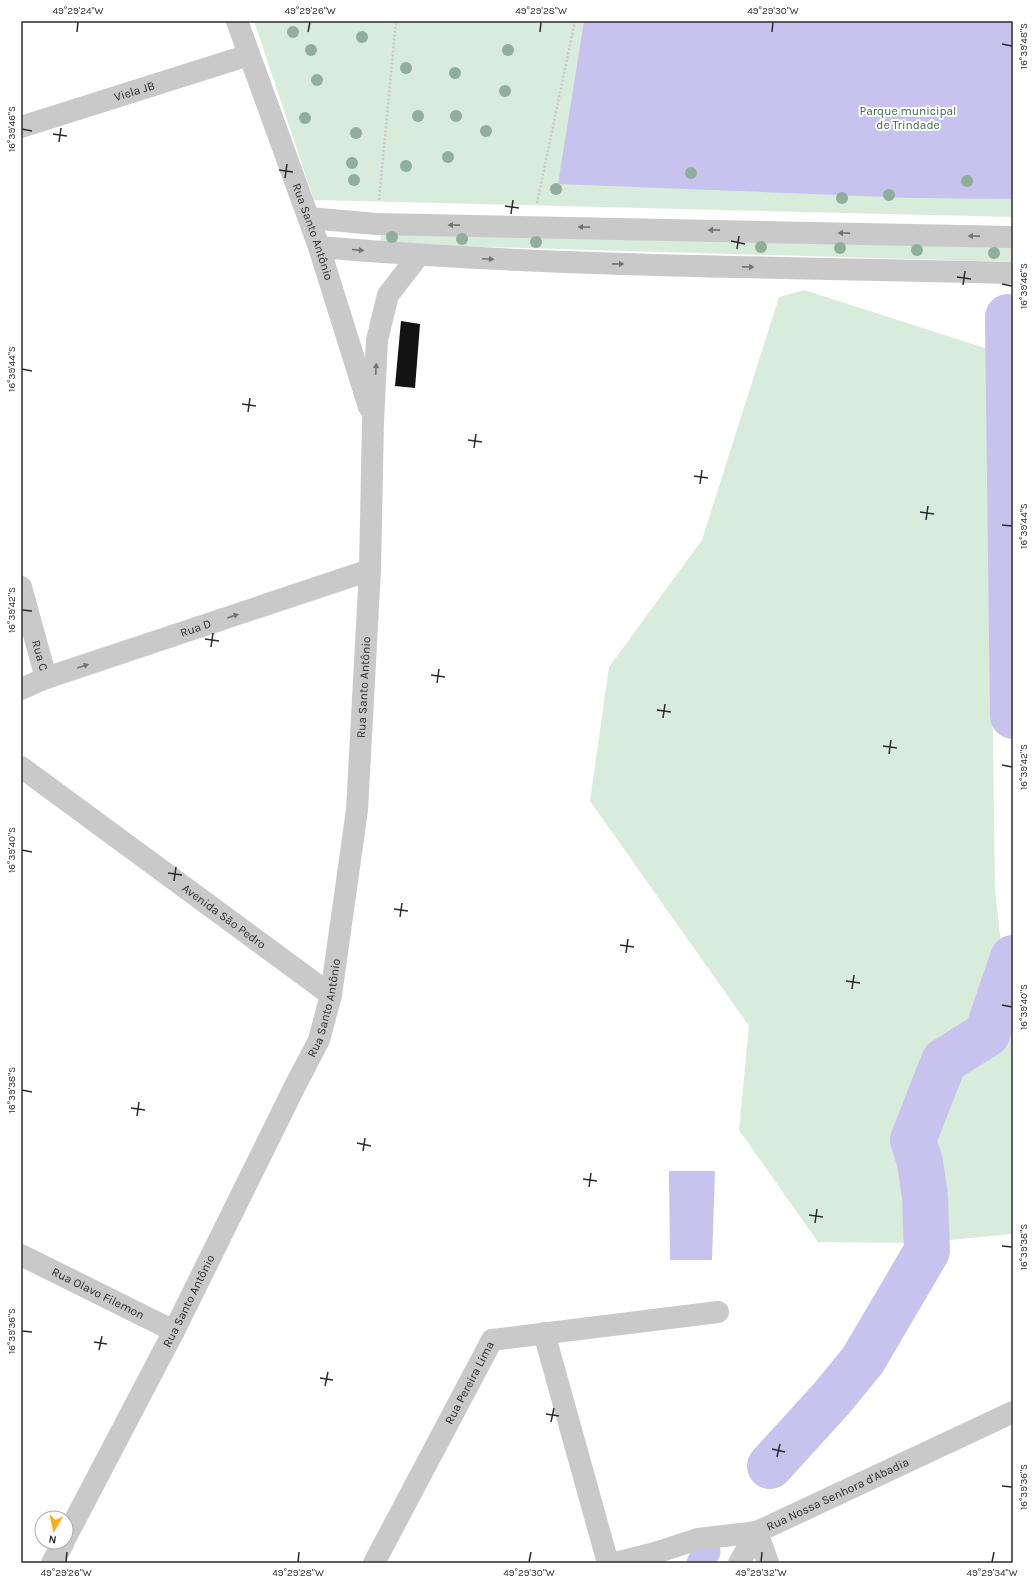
<svg xmlns="http://www.w3.org/2000/svg" width="1034" height="1584" viewBox="0 0 1034 1584" font-family="Karla,sans-serif">
<style>
.green{fill:#d8ecdc}
.water{fill:#c7c2ee}
.lines{fill:none;stroke-linecap:round;stroke-linejoin:round}
.canal{stroke:#c7c2ee;stroke-width:27}
.river{stroke:#c7c2ee;stroke-width:46}
.building{fill:#131313}
.path{stroke:#c9c9c9;stroke-width:2.5;stroke-dasharray:2 2;stroke-linecap:butt}
.street{stroke:#c9c9c9;stroke-width:22}
.tree{fill:#90ae99}
.oneway{fill:#737373}
.ticks{fill:none;stroke:#2c2c2c;stroke-width:1.5}
.labels{text-anchor:middle;dominant-baseline:central;stroke-width:4;stroke-linejoin:round;paint-order:stroke}
.street-label{font-size:12px;fill:#2c2c2c;stroke:#fff}
.park-label{font-size:12px;fill:#366c45;stroke:#fff}
.neatline{fill:none;stroke:#2c2c2c;stroke-width:1.5}
.ticks-label{font-size:10px;text-anchor:middle;fill:#2c2c2c}
</style>
<rect width="100%" height="100%" fill="#fff"/>
<g class="green">
<path d="M254 21H1013V217L314 200Z"/>
<path d="M381 230 1013 247V262L383 244 380 242Z"/>
<path d="M804 290 1013 357V603L992 666 995 889 1008 1011 1013 1018V1234L916 1243 818 1242 739 1130 749 1026 590 801 609 667 702 540 779 297Z"/>
</g>
<g class="water">
<path d="M584 21H1013V199L913 198 558 184Z"/>
<path d="M669 1171H715L712 1260H670Z"/>
</g>
<g class="lines">
<path class="canal" d="M700 1563 707 1552"/>
<g class="river">
<path d="M1008 317 1013 716"/>
<path d="M770 1466 832 1398 863 1360 927 1251 925 1197 920 1162 913 1140 944 1061 987 1034 1013 958"/>
</g>
</g>
<path class="building" d="M401 321 420 324 415 388 395 386Z"/>
<g class="lines">
<g class="path">
<path d="M379 200 396 21"/>
<path d="M537 203 575 21"/>
</g>
<g class="street">
<path id="s1" d="M237 21 319 247 369 407"/>
<path id="s2" d="M21 127 249 55"/>
<path d="M309 218 376 224 1013 237"/>
<path d="M319 247C550 267 782 267 1013 273"/>
<path id="s3" d="M21 587 46 678"/>
<path id="s4" d="M21 689 46 678 370 570"/>
<path id="s5" d="M21 767 331 995"/>
<path id="s6" d="M21 1255 174 1331"/>
<path d="M544 1333 608 1563"/>
<path d="M757 1532 768 1563"/>
<path id="s7" d="M66 1537 174 1331 295 1086 319 1040 331 995 357 810 370 570 373 422 377 340 388 295 419 255"/>
<path d="M52 1563 64 1542"/>
<path id="s8" d="M374 1563 492 1340 718 1312"/>
<path id="s9" d="M615 1563 655 1553 698 1539 757 1532 1013 1412"/>
<path d="M739 1563 757 1532"/>
</g>
</g>
<g class="tree">
<circle cx="293" cy="32" r="6"/>
<circle cx="362" cy="37" r="6"/>
<circle cx="311" cy="50" r="6"/>
<circle cx="508" cy="50" r="6"/>
<circle cx="406" cy="68" r="6"/>
<circle cx="455" cy="73" r="6"/>
<circle cx="317" cy="80" r="6"/>
<circle cx="505" cy="91" r="6"/>
<circle cx="418" cy="116" r="6"/>
<circle cx="456" cy="116" r="6"/>
<circle cx="305" cy="118" r="6"/>
<circle cx="486" cy="131" r="6"/>
<circle cx="356" cy="133" r="6"/>
<circle cx="448" cy="157" r="6"/>
<circle cx="352" cy="163" r="6"/>
<circle cx="406" cy="166" r="6"/>
<circle cx="691" cy="173" r="6"/>
<circle cx="354" cy="180" r="6"/>
<circle cx="967" cy="181" r="6"/>
<circle cx="556" cy="189" r="6"/>
<circle cx="889" cy="195" r="6"/>
<circle cx="842" cy="198" r="6"/>
<circle cx="392" cy="237" r="6"/>
<circle cx="462" cy="239" r="6"/>
<circle cx="536" cy="242" r="6"/>
<circle cx="761" cy="247" r="6"/>
<circle cx="840" cy="248" r="6"/>
<circle cx="917" cy="250" r="6"/>
<circle cx="994" cy="253" r="6"/>
</g>
<defs><path id="oneway-solid" d="M-6-.8H1V-3.2L6.5 0L1 3.2V.8H-6Z"/></defs>
<g class="oneway">
<use href="#oneway-solid" transform="translate(454 225) rotate(-179)"/>
<use href="#oneway-solid" transform="translate(584 227) rotate(-179)"/>
<use href="#oneway-solid" transform="translate(714 230) rotate(-179)"/>
<use href="#oneway-solid" transform="translate(844 233) rotate(-179)"/>
<use href="#oneway-solid" transform="translate(974 236) rotate(-179)"/>
<use href="#oneway-solid" transform="translate(358 250) rotate(5)"/>
<use href="#oneway-solid" transform="translate(488 259) rotate(3)"/>
<use href="#oneway-solid" transform="translate(618 264) rotate(1)"/>
<use href="#oneway-solid" transform="translate(748 267) rotate(1)"/>
<use href="#oneway-solid" transform="translate(376 369) rotate(-87)"/>
<use href="#oneway-solid" transform="translate(233 616) rotate(-19)"/>
<use href="#oneway-solid" transform="translate(83 666) rotate(-19)"/>
</g>
<path class="ticks" d="M77 32 78 22M308 32 310 22M540 32 541 22M772 32 773 22M1002 44 1012 46M22 129 32 131M53 134 67 136M59 142 61 128M279 170 293 172M285 178 287 164M505 206 519 208M511 214 513 200M731 241 745 244M737 249 739 236M957 277 971 279M1002 284 1012 286M963 285 965 271M22 369 32 371M242 404 256 406M248 412 250 398M468 440 482 442M474 448 476 434M694 476 708 478M700 484 702 470M920 512 934 514M926 520 928 506M1002 525 1012 526M22 610 32 611M205 639 219 641M211 647 213 633M431 675 445 677M437 683 439 669M657 710 671 712M663 718 665 704M883 746 897 748M889 754 891 740M1002 765 1012 767M22 850 32 852M168 873 182 875M174 881 176 867M394 909 408 911M400 917 402 903M620 945 634 947M626 953 628 939M846 981 860 983M852 989 854 975M1002 1005 1012 1007M22 1090 32 1092M131 1108 145 1110M137 1116 139 1102M357 1143 371 1146M363 1151 365 1138M583 1179 597 1181M589 1187 591 1173M809 1215 823 1217M815 1223 817 1209M1002 1246 1012 1247M22 1331 32 1332M94 1342 107 1344M99 1350 102 1336M320 1378 333 1380M325 1386 328 1372M546 1414 559 1416M551 1422 554 1408M772 1449 785 1452M777 1457 780 1444M1002 1486 1012 1487M66 1562 67 1552M298 1562 299 1552M529 1562 531 1552M761 1562 762 1552M992 1562 994 1552"/>
<g class="labels">
<g class="street-label">
<text stroke="none"><textPath href="#s2" startOffset="119">Viela JB</textPath></text>
<text stroke="none"><textPath href="#s1" startOffset="224">Rua Santo Antônio</textPath></text>
<text stroke="none"><textPath href="#s4" startOffset="185">Rua D</textPath></text>
<text stroke="none"><textPath href="#s3" startOffset="71">Rua C</textPath></text>
<text stroke="none"><textPath href="#s7" startOffset="914">Rua Santo Antônio</textPath></text>
<text stroke="none"><textPath href="#s5" startOffset="252">Avenida São Pedro</textPath></text>
<text stroke="none"><textPath href="#s7" startOffset="590">Rua Santo Antônio</textPath></text>
<text stroke="none"><textPath href="#s6" startOffset="86">Rua Olavo Filemon</textPath></text>
<text stroke="none"><textPath href="#s7" startOffset="266">Rua Santo Antônio</textPath></text>
<text stroke="none"><textPath href="#s8" startOffset="204">Rua Pereira Lima</textPath></text>
<text stroke="none"><textPath href="#s9" startOffset="235">Rua Nossa Senhora d'Abadia</textPath></text>
</g>
<g class="park-label">
<text x="908" y="111">Parque municipal<tspan x="908" dy="14">de Trindade</tspan></text>
</g>
</g>
<rect width="1034" height="1584" fill="none" stroke="#ffffff" stroke-width="44"/>
<g transform="translate(54 1530) rotate(189)"><circle r="19" fill="#ffffff" stroke="#ababab"/>
<path d="M0-3L7 15L0 10L-7 15Z" fill="#f7ae1b"/>
<text y="-6" font-size="11" font-weight="bold" text-anchor="middle" fill="#2c2c2c">N</text>
</g>
<rect x="22" y="22" width="990" height="1540" class="neatline"/>
<g class="ticks-label">
<text x="78" y="14">49°29'24"W</text>
<text x="310" y="14">49°29'26"W</text>
<text x="541" y="14">49°29'28"W</text>
<text x="773" y="14">49°29'30"W</text>
<text transform="translate(1023 46) rotate(-90)" y="4">16°39'48"S</text>
<text transform="translate(11 129) rotate(-90)" y="4">16°39'46"S</text>
<text transform="translate(1023 286) rotate(-90)" y="4">16°39'46"S</text>
<text transform="translate(11 369) rotate(-90)" y="4">16°39'44"S</text>
<text transform="translate(1023 526) rotate(-90)" y="4">16°39'44"S</text>
<text transform="translate(11 610) rotate(-90)" y="4">16°39'42"S</text>
<text transform="translate(1023 767) rotate(-90)" y="4">16°39'42"S</text>
<text transform="translate(11 850) rotate(-90)" y="4">16°39'40"S</text>
<text transform="translate(1023 1007) rotate(-90)" y="4">16°39'40"S</text>
<text transform="translate(11 1090) rotate(-90)" y="4">16°39'38"S</text>
<text transform="translate(1023 1247) rotate(-90)" y="4">16°39'38"S</text>
<text transform="translate(11 1331) rotate(-90)" y="4">16°39'36"S</text>
<text transform="translate(1023 1487) rotate(-90)" y="4">16°39'36"S</text>
<text x="66" y="1576">49°29'26"W</text>
<text x="298" y="1576">49°29'28"W</text>
<text x="529" y="1576">49°29'30"W</text>
<text x="761" y="1576">49°29'32"W</text>
<text x="992" y="1576">49°29'34"W</text>
</g>
</svg>
